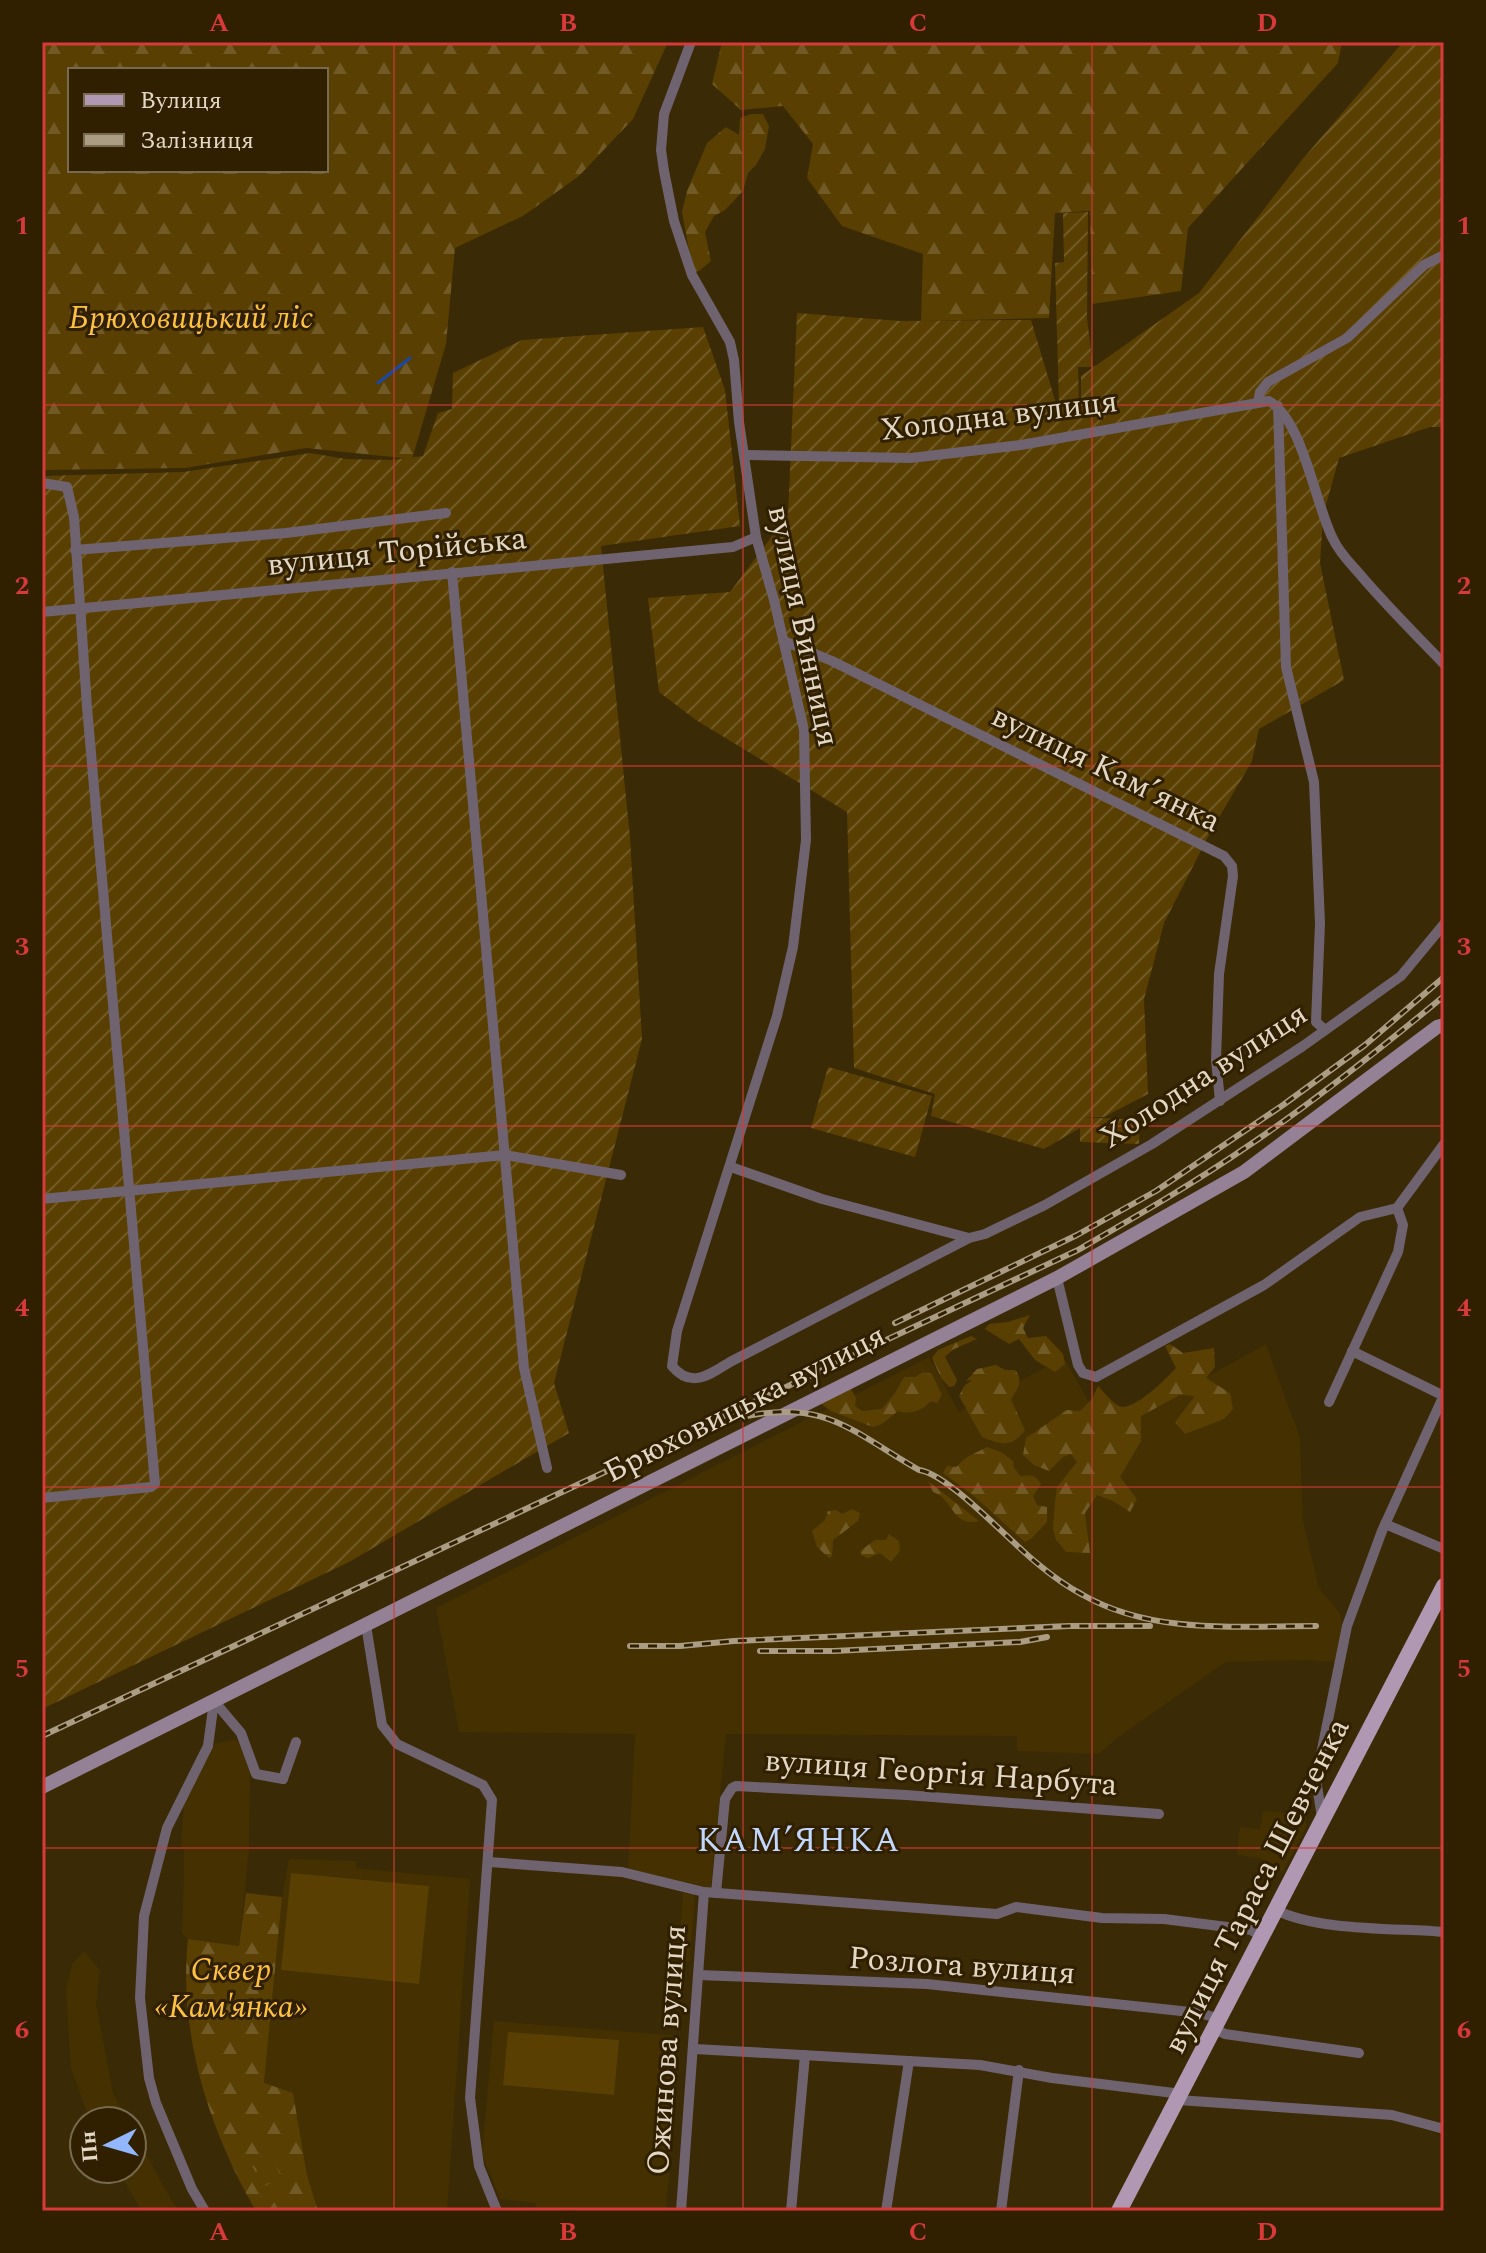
<svg xmlns="http://www.w3.org/2000/svg" width="1486" height="2253" viewBox="0 0 1486 2253" font-family="Spectral,serif">
<style>
.built{fill:#443001}
.forest{fill:url(#forest-firs);fill-rule:evenodd}
.park{fill:url(#park-crowns)}
.garden{fill:url(#garden-furrows)}
.pitch{fill:#593f01}
.lines{fill:none;stroke-linecap:round;stroke-linejoin:round}
.stream{stroke:#1b48a7;stroke-width:3}
.street{stroke:#6f6370;stroke-width:10}
.secondary{stroke:#948196;stroke-width:14}
.primary{stroke:#b098b3;stroke-width:16}
.rail-casing{stroke:#aa9d84;stroke-width:6}
.rail{stroke:#302000;stroke-width:3;stroke-dasharray:9;stroke-linecap:butt}
.grid{fill:none;stroke:#d73a38;stroke-width:2;stroke-opacity:0.55}
.labels{text-anchor:middle;dominant-baseline:central;stroke-width:6;stroke-linejoin:round;paint-order:stroke}
.park-label{font-size:32px;font-style:italic;fill:#fec243;stroke:#302000}
.street-label{font-size:32px;fill:#e3d8c5;stroke:#302000}
.neighbourhood-label{font-size:34px;letter-spacing:2px;fill:#c1d7fe;stroke:#302000}
.neatline{fill:none;stroke:#d73a38;stroke-width:3}
.grid-label{font-size:26px;text-anchor:middle;font-weight:bold;fill:#d73a38}
</style>
<defs>
<pattern id="forest-firs" width="22" height="20" patternUnits="userSpaceOnUse" patternTransform="scale(2)"><rect width="22" height="20" fill="#593f01"/><path d="M5 1l3.5 6h-7zM16 11l3.5 6h-7z" fill="#715a25"/></pattern>
<pattern id="park-crowns" width="20" height="18" patternUnits="userSpaceOnUse" patternTransform="scale(2)"><rect width="20" height="18" fill="#593f01"/><path d="M2 6a3 3 0 1 1 6 0M12 15a3 3 0 1 1 6 0" fill="none" stroke="#715a25"/></pattern>
<pattern id="garden-furrows" width="10" height="10" patternUnits="userSpaceOnUse" patternTransform="scale(2)"><rect width="10" height="10" fill="#593f01"/><path d="M-1 1l2-2M0 10L10 0M9 11l2-2" fill="none" stroke="#715a25"/></pattern>
</defs>
<rect width="100%" height="100%" fill="#3a2a05"/>
<g class="built">
<path d="M1266 1344 1300 1438 1303 1521 1319 1588 1340 1613 1343 1630 1335 1662 1304 1660 1226 1662 1117 1738 1099 1754 1017 1751V1736L726 1734 711 1888 628 1870 635 1734 459 1732 436 1608 929 1357 959 1412 1064 1358 1106 1432Z"/>
<path d="M235 1740 239 1742 250 1772 249 1849 239 1946 188 1939 182 1933 184 1872V1851L181 1845 184 1801 215 1743Z"/>
<path d="M1263 1811 1302 1814 1307 1825 1283 1872 1264 1866 1263 1859 1237 1855 1240 1827 1260 1829Z"/>
<path d="M289 1859 356 1861V1868L470 1879 447 2211H318L307 2175 293 2093 264 2084 282 1897Z"/>
<path d="M683 1893 695 1894 690 1961 678 1960Z"/>
<path d="M84 1951 100 1970 96 2003 113 2093 128 2121H90L71 2068 66 1991 72 1964Z"/>
<path d="M494 2021 680 2036 666 2211H536V2203L500 2199 482 2154Z"/>
<path d="M132 2128 169 2196 179 2211H142L117 2169H132Z"/>
</g>
<g class="forest">
<path d="M42 42H668L633 119 579 176 523 216 455 248 446 344 412 459 306 448 185 468 42 470ZM70 70H326V170H70Z"/>
<path d="M722 42H1342L1338 63 1188 228 1181 291 1092 304 1090 211 1055 213 1049 318 921 321 923 254 842 226 807 178 813 144 783 106 741 110 712 84Z"/>
<path d="M751 114H763L769 126 765 149 756 165 748 173 743 191 725 210 714 216 705 232 711 261 699 271 693 272 682 212 687 191 707 143 726 127 739 135 740 118Z"/>
<path d="M1030 1315 1023 1328 1028 1338 1046 1336 1063 1354 1065 1364 1055 1372 1035 1360 1019 1339 1009 1344 985 1329 989 1324 1008 1322Z"/>
<path d="M971 1336 977 1339 952 1350 945 1357 957 1380 954 1386 949 1387 941 1378 932 1358 938 1350Z"/>
<path d="M1170 1344 1183 1353 1214 1348 1215 1367 1206 1378 1230 1393 1233 1409 1224 1419 1185 1434 1175 1422 1195 1396 1180 1395 1141 1416V1441L1120 1477 1137 1499 1130 1512 1113 1501 1097 1495 1085 1513 1090 1553 1066 1552 1056 1540 1053 1528 1055 1502 1057 1487 1077 1462 1071 1454 1063 1457 1049 1471 1034 1465 1023 1455 1026 1438 1067 1410 1080 1411 1092 1399 1098 1386C1103 1391 1115 1407 1123 1407 1139 1406 1166 1379 1176 1368L1165 1346Z"/>
<path d="M996 1365 1005 1370H1015C1025 1383 1016 1389 1011 1400L1025 1430C1012 1448 1001 1445 982 1437L959 1396 964 1386 972 1380 966 1381 977 1369Z"/>
<path d="M923 1372 932 1374 942 1395 937 1403 931 1401C922 1411 910 1415 898 1411L882 1424 873 1427 831 1411 820 1403 851 1389 856 1398 855 1406 862 1411 882 1409 895 1393 904 1377H915Z"/>
<path d="M987 1447 1003 1453 1014 1462 1013 1466 1020 1476C1030 1475 1036 1474 1041 1484L1033 1496 1037 1505 1047 1507V1522L1031 1539 1025 1542 974 1496 943 1473 947 1466 956 1467 967 1457Z"/>
<path d="M928 1481 979 1521C952 1528 954 1499 933 1492Z"/>
<path d="M852 1509 860 1513 858 1521 833 1540 832 1556 829 1558 817 1547 812 1531 825 1520 828 1511 836 1510 842 1514Z"/>
<path d="M889 1534 899 1541 900 1551 891 1562 880 1553 868 1558 861 1555 860 1551 875 1540H886Z"/>
<path d="M246 1893 282 1897 264 2083 293 2093 307 2175 318 2211H256C209 2130 178 2033 188 1939L239 1946Z"/>
</g>
<path class="park" d="M272 2157 282 2178 262 2187 252 2166Z"/>
<g class="garden">
<path d="M1403 42H1444V427H1430L1339 458 1323 516 1320 563 1344 680 1259 729 1252 761 1211 831 1164 923 1144 999 1148 1094 1104 1117H1080L1140 1120 1139 1144 1080 1142V1128L1044 1149 931 1116 935 1094 854 1068 847 812 696 720 659 692 648 598 730 592 788 515 797 313 900 321 1031 320 1057 407 1081 405V376L1199 293 1302 160Z"/>
<path d="M1088 212 1087 318 1093 367H1078L1079 403 1059 404 1055 263 1064 262 1063 213Z"/>
<path d="M703 327 725 390 740 526 601 546 630 838 642 1039 554 1383 569 1433 349 1562 42 1709V476L183 472 310 453 346 459 391 460 423 456 438 413 452 409 453 373 522 340Z"/>
<path d="M828 1067 932 1096 915 1157 811 1128Z"/>
</g>
<g class="pitch">
<path d="M291 1873 429 1886 419 1984 281 1970Z"/>
<path d="M508 2032 619 2040 614 2095 503 2085Z"/>
</g>
<g class="lines">
<path class="stream" d="M378 383 410 358"/>
<g class="street">
<path d="M691 42 664 114 661 150 664 171 674 221 692 275 730 342 734 360 739 422 756 537 774 600 804 730 806 840 793 947 777 1016 677 1331 672 1366C691 1389 709 1375 730 1362L969 1238 985 1234 1045 1205 1152 1144 1303 1046 1401 976 1444 924"/>
<path d="M1258 403 1260 392 1268 382 1347 338 1424 265 1444 255"/>
<path d="M1278 406 1286 667 1314 782 1320 923 1316 1022 1324 1029"/>
<path d="M744 455 911 458 1021 445 1269 401C1303 420 1315 504 1333 539 1340 554 1353 566 1363 578 1389 608 1417 636 1444 664"/>
<path d="M42 483 67 487 74 517 87 707 155 1484 151 1487 42 1498"/>
<path d="M75 550 286 533 446 513"/>
<path d="M452 572 524 1368 547 1468"/>
<path d="M42 612 733 547 756 537"/>
<path d="M784 641 832 661 1224 856 1232 866 1233 876 1219 974 1216 1060 1220 1101"/>
<path d="M731 1167 822 1199 969 1238"/>
<path d="M42 1199 505 1155 621 1175"/>
<path d="M1057 1278 1078 1365 1083 1373 1096 1377 1264 1285 1360 1217 1397 1208 1444 1144"/>
<path d="M1352 1351 1444 1396"/>
<path d="M1329 1402 1398 1252 1403 1225 1397 1208"/>
<path d="M1385 1524 1444 1549"/>
<path d="M366 1625 382 1725 397 1744 483 1785 492 1800 470 2098 479 2166 497 2211"/>
<path d="M214 1701 241 1733 256 1774 283 1779 296 1742"/>
<path d="M1322 1818 1316 1779 1347 1626 1382 1531 1444 1395"/>
<path d="M489 1862 622 1872 704 1892 997 1914 1016 1907 1102 1918 1164 1919 1251 1930 1262 1936"/>
<path d="M716 1893 725 1799 732 1788 736 1786 906 1795 1159 1814"/>
<path d="M1276 1910C1317 1931 1397 1928 1444 1932"/>
<path d="M699 1975 927 1984 1200 2013 1220 2019"/>
<path d="M1215 2029 1225 2034 1359 2053"/>
<path d="M695 2049 980 2065 1052 2078 1182 2094"/>
<path d="M1178 2100 1392 2115 1444 2129"/>
<path d="M205 2211 192 2189 156 2103 149 2078 140 1998 144 1916 167 1828 208 1746 214 1701"/>
<path d="M681 2211 704 1892"/>
<path d="M791 2211 805 2055"/>
<path d="M886 2211 909 2061"/>
<path d="M1001 2211 1019 2070"/>
</g>
<path class="secondary" d="M42 1787 1057 1278 1244 1172 1437 1027 1444 1025"/>
<path class="primary" d="M1119 2211 1444 1586"/>
<defs>
<g id="rail">
<path d="M895 1323 1077 1235 1156 1191 1283 1105 1365 1045 1444 977"/>
<path d="M737 1418C824 1398 848 1429 919 1470 949 1474 1011 1543 1038 1564 1051 1575 1068 1587 1083 1595 1153 1635 1239 1626 1316 1626"/>
<path d="M630 1646H680L734 1641 1069 1626H1150"/>
<path d="M760 1651H834L1020 1642 1047 1637"/>
<path d="M42 1736 1078 1250C1135 1217 1191 1185 1245 1148 1314 1102 1380 1049 1444 996"/>
</g>
</defs>
<use href="#rail" class="rail-casing"/>
<use href="#rail" class="rail"/>
</g>
<path class="grid" d="M394 42V2211M743 42V2211M1092 42V2211M42 405H1444M42 766H1444M42 1126H1444M42 1487H1444M42 1848H1444"/>
<g class="labels">
<g class="park-label">
<text x="191" y="318">Брюховицький ліс</text>
<text x="231" y="1970">Сквер<tspan x="231" dy="37">«Кам'янка»</tspan></text>
</g>
<g class="street-label">
<text transform="translate(999 416) rotate(-7)">Холодна вулиця</text>
<text transform="translate(397 552) rotate(-6)">вулиця Торійська</text>
<text transform="translate(803 626) rotate(78)">вулиця Винниця</text>
<text transform="translate(1106 769) rotate(26)">вулиця Камʼянка</text>
<text transform="translate(1204 1076) rotate(-33)">Холодна вулиця</text>
<text transform="translate(745 1404) rotate(-27)">Брюховицька вулиця</text>
<text transform="translate(941 1773) rotate(4)">вулиця Георгія Нарбута</text>
<text transform="translate(1257 1886) rotate(-63)">вулиця Тараса Шевченка</text>
<text transform="translate(962 1966) rotate(4)">Розлога вулиця</text>
<text transform="translate(667 2050) rotate(-86)">Ожинова вулиця</text>
</g>
<g class="neighbourhood-label">
<text x="799" y="1841">КАМ’ЯНКА</text>
</g>
</g>
<rect width="1486" height="2253" fill="none" stroke="#302000" stroke-width="88"/>
<rect x="68" y="68" width="260" height="104" fill="#302000" stroke="#786a4f" stroke-width="2"/>
<rect x="84" y="94" width="40" height="12" fill="#b098b3" stroke="#786a4f" stroke-width="2"/>
<text x="140" y="108" font-size="24" fill="#e3d8c5">Вулиця</text>
<rect x="84" y="134" width="40" height="12" fill="#aa9d84" stroke="#786a4f" stroke-width="2"/>
<text x="140" y="148" font-size="24" fill="#e3d8c5">Залізниця</text>
<g transform="translate(108 2145) rotate(265)"><circle r="38" fill="#302000" stroke="#786a4f" stroke-width="2"/>
<path d="M0-6L14 30L0 20L-14 30Z" fill="#92b7fd"/>
<text y="-12" font-size="22" font-weight="bold" text-anchor="middle" fill="#e3d8c5">Пн</text>
</g>
<rect x="44" y="44" width="1398" height="2165" class="neatline"/>
<g class="grid-label">
<text x="219" y="31">A</text>
<text x="568" y="31">B</text>
<text x="918" y="31">C</text>
<text x="1267" y="31">D</text>
<text x="22" y="234">1</text>
<text x="1464" y="234">1</text>
<text x="22" y="594">2</text>
<text x="1464" y="594">2</text>
<text x="22" y="955">3</text>
<text x="1464" y="955">3</text>
<text x="22" y="1316">4</text>
<text x="1464" y="1316">4</text>
<text x="22" y="1677">5</text>
<text x="1464" y="1677">5</text>
<text x="22" y="2038">6</text>
<text x="1464" y="2038">6</text>
<text x="219" y="2240">A</text>
<text x="568" y="2240">B</text>
<text x="918" y="2240">C</text>
<text x="1267" y="2240">D</text>
</g>
</svg>
